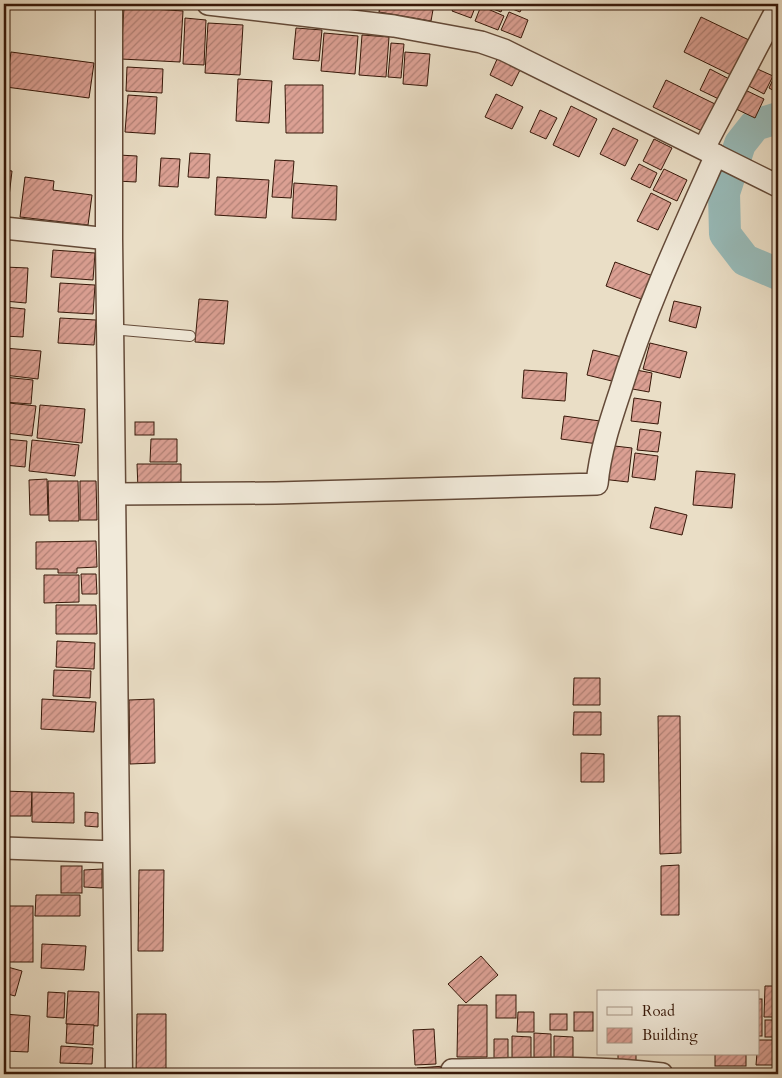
<svg xmlns="http://www.w3.org/2000/svg" width="782" height="1078" viewBox="0 0 782 1078" font-family="Cardo,serif">
<style>
.lines{fill:none;stroke-linecap:round;stroke-linejoin:round}
.river{stroke:#98bbb9;stroke-width:32}
.building{fill:url(#building-hatch);stroke:#371809}
.service-casing{stroke:#644a38;stroke-width:12}
.minor-casing{stroke:#644a38;stroke-width:24}
.tertiary-casing{stroke:#644a38;stroke-width:29}
.service{stroke:#f1eada;stroke-width:10}
.minor{stroke:#f1eada;stroke-width:21}
.tertiary{stroke:#f1eada;stroke-width:26}
</style>
<defs>
<pattern id="building-hatch" width="6" height="6" patternUnits="userSpaceOnUse" patternTransform="scale(1.25)"><rect width="6" height="6" fill="#dba093"/><path d="M-1 1l2-2M0 6l6-6M5 7l2-2" fill="none" stroke="#b28176"/></pattern>
</defs>
<rect width="100%" height="100%" fill="#eadec6"/>
<filter id="stains"><feTurbulence type="fractalNoise" baseFrequency=".004" numOctaves="4"/><feColorMatrix values="0 0 0 0 .2 0 0 0 0 .09 0 0 0 0 .02 0 0 0 .5 -.17"/></filter>
<radialGradient id="worn" r=".72"><stop offset=".6" stop-color="#630" stop-opacity="0"/><stop offset="1" stop-color="#630" stop-opacity=".3"/></radialGradient>
<g class="lines">
<path class="river" d="M778 118 755 125 740 144 724 193 725 234 745 260 778 274"/>
</g>
<g class="building">
<path d="M342 4H373L372 9Z"/>
<path d="M380 4H434L431 21 379 12Z"/>
<path d="M455 4 476 5 471 18 452 11Z"/>
<path d="M480 4H504L501 12Z"/>
<path d="M507 4H524L520 12 505 6Z"/>
<path d="M481 6 504 16 498 30 475 21Z"/>
<path d="M124 7 183 11 180 62 121 59Z"/>
<path d="M509 12 528 20 521 38 501 30Z"/>
<path d="M701 17 751 41 733 76 684 52Z"/>
<path d="M185 18 206 20 204 65 183 64Z"/>
<path d="M208 23 243 25 240 75 205 73Z"/>
<path d="M296 28 322 30 319 61 293 59Z"/>
<path d="M324 33 358 36 355 74 321 71Z"/>
<path d="M362 35 389 37 386 77 359 75Z"/>
<path d="M391 43 404 44 401 78 388 77Z"/>
<path d="M4 49 8 50 4 92Z"/>
<path d="M11 52 94 63 89 98 6 87Z"/>
<path d="M405 52 430 54 427 86 403 84Z"/>
<path d="M498 57 521 68 512 86 490 75Z"/>
<path d="M127 67 163 69 162 93 126 91Z"/>
<path d="M753 67 773 76 764 94 745 84Z"/>
<path d="M710 69 735 82 725 102 700 90Z"/>
<path d="M777 71H778V93L769 88Z"/>
<path d="M238 79 272 81 269 123 236 121Z"/>
<path d="M666 80 715 104 702 131 653 107Z"/>
<path d="M285 85H323V133H286Z"/>
<path d="M743 89 764 99 755 118 734 108Z"/>
<path d="M496 94 523 107 512 129 485 117Z"/>
<path d="M128 95 157 97 155 134 125 132Z"/>
<path d="M571 106 597 119 579 157 553 145Z"/>
<path d="M540 110 557 118 546 139 530 132Z"/>
<path d="M613 128 638 140 625 166 600 154Z"/>
<path d="M654 139 672 148 661 170 643 161Z"/>
<path d="M190 153 210 154 209 178 188 177Z"/>
<path d="M118 155 137 156 136 182 116 181Z"/>
<path d="M161 158 180 159 178 187 159 186Z"/>
<path d="M275 160 294 161 291 198 272 197Z"/>
<path d="M639 164 657 173 650 188 631 179Z"/>
<path d="M664 169 687 180 677 201 653 190Z"/>
<path d="M4 170 12 171 7 214H4Z"/>
<path d="M25 177 54 181 53 190 92 195 88 225 20 217Z"/>
<path d="M217 177 269 180 266 218 215 215Z"/>
<path d="M294 183 337 186 336 220 292 218Z"/>
<path d="M651 193 671 203 658 230 637 221Z"/>
<path d="M53 250 95 253 93 280 51 277Z"/>
<path d="M615 262 653 276 644 300 606 286Z"/>
<path d="M4 267 28 268 26 303 4 301Z"/>
<path d="M60 283 95 285 93 314 58 312Z"/>
<path d="M199 299 228 301 224 344 195 342Z"/>
<path d="M674 301 701 307 696 328 669 321Z"/>
<path d="M4 307 25 309 23 337 4 336Z"/>
<path d="M60 318 96 320 94 345 58 343Z"/>
<path d="M650 343 687 352 680 378 643 369Z"/>
<path d="M4 348 41 351 38 379 4 375Z"/>
<path d="M593 350 622 357 616 382 587 375Z"/>
<path d="M631 369 652 373 649 392 627 388Z"/>
<path d="M524 370 567 373 565 401 522 398Z"/>
<path d="M4 377 33 380 31 404 4 402Z"/>
<path d="M634 398 661 402 658 424 631 421Z"/>
<path d="M9 403 36 406 32 436 6 433Z"/>
<path d="M40 405 85 409 82 443 37 438Z"/>
<path d="M564 416 600 421 598 444 561 439Z"/>
<rect x="135" y="422" width="19" height="13"/>
<path d="M640 429 661 432 658 452 637 450Z"/>
<path d="M4 439 27 441 25 467 4 465Z"/>
<path d="M151 439H177V462H150Z"/>
<path d="M32 440 79 445 75 476 29 471Z"/>
<path d="M606 445 632 448 628 482 602 479Z"/>
<path d="M635 453 658 456 655 480 632 477Z"/>
<path d="M137 464H181V489H138Z"/>
<path d="M696 471 735 474 732 508 693 505Z"/>
<path d="M47 479 48 515H30L29 480Z"/>
<path d="M48 481H78L79 521H49Z"/>
<path d="M80 481H96L97 520H80Z"/>
<path d="M655 507 687 515 682 535 650 528Z"/>
<path d="M96 541 97 567 77 568V573H58V569H36V542Z"/>
<path d="M81 574H96L97 594H82Z"/>
<path d="M44 575H79V602L44 603Z"/>
<path d="M56 605H96L97 634H56Z"/>
<path d="M57 641 95 643 94 669 56 667Z"/>
<path d="M54 670 91 671 90 698 53 696Z"/>
<path d="M574 678H600V705H573Z"/>
<path d="M42 699 96 702 94 732 41 729Z"/>
<path d="M154 699 155 763 130 764 129 700Z"/>
<path d="M574 712H601V735H573Z"/>
<path d="M658 716H680L681 853 660 854Z"/>
<path d="M581 753 604 754V782H581Z"/>
<path d="M4 791 32 792 31 816H4Z"/>
<path d="M32 792 74 793V823L32 822Z"/>
<path d="M85 812 98 813V827L85 826Z"/>
<path d="M679 865V915H661V866Z"/>
<rect x="61" y="866" width="21" height="27"/>
<path d="M102 869V888L84 887V870Z"/>
<path d="M139 870H164L163 951H138Z"/>
<path d="M36 895H80V916H35Z"/>
<rect x="8" y="906" width="25" height="56"/>
<path d="M42 944 86 946 84 970 41 968Z"/>
<path d="M481 956 498 975 466 1003 448 984Z"/>
<path d="M4 966 22 971 15 996 4 993Z"/>
<path d="M765 986H778V1017H764Z"/>
<path d="M68 991 99 992 98 1026 66 1024Z"/>
<path d="M48 992 65 993 64 1018 47 1017Z"/>
<rect x="496" y="995" width="20" height="23"/>
<rect x="758" y="999" width="4" height="37"/>
<path d="M458 1005H487V1057H457Z"/>
<path d="M518 1012H534V1032H517Z"/>
<rect x="574" y="1012" width="19" height="19"/>
<path d="M4 1014 30 1016 28 1052 4 1051Z"/>
<path d="M137 1014H166V1074H136Z"/>
<rect x="550" y="1014" width="17" height="16"/>
<rect x="765" y="1020" width="13" height="17"/>
<path d="M67 1024 94 1025 93 1045 66 1043Z"/>
<path d="M434 1029 436 1064 415 1065 413 1030Z"/>
<path d="M534 1033 551 1034V1061H534Z"/>
<path d="M512 1036 531 1037V1060H512Z"/>
<path d="M554 1036 573 1037V1062L554 1061Z"/>
<path d="M494 1039H508V1061L494 1060Z"/>
<path d="M758 1040H778V1065H756Z"/>
<path d="M61 1046 93 1048 92 1064 60 1063Z"/>
<rect x="618" y="1054" width="18" height="8"/>
<rect x="715" y="1054" width="31" height="12"/>
<path d="M445 1066V1074H418L417 1068Z"/>
</g>
<g class="lines">
<defs>
<path id="service" d="M111 329 190 336"/>
<g id="minor">
<path d="M208 4 394 26 481 42 504 50 778 186"/>
<path d="M704 148 778 7"/>
<path d="M4 228 109 239"/>
<path d="M112 494 276 493 597 484C600 452 610 422 620 392 645 310 681 233 716 155"/>
<path d="M4 848 116 852"/>
<path d="M452 1070C521 1069 593 1065 662 1074"/>
</g>
<path id="tertiary" d="M109 4V239L119 1074"/>
</defs>
<use href="#service" class="service-casing"/>
<use href="#minor" class="minor-casing"/>
<use href="#tertiary" class="tertiary-casing"/>
<use href="#service" class="service"/>
<use href="#minor" class="minor"/>
<use href="#tertiary" class="tertiary"/>
</g>
<rect width="782" height="1078" fill="none" stroke="#eadec6" stroke-width="20"/>
<rect x="5" y="5" width="772" height="1068" fill="none" stroke="#371809" stroke-width="2.5"/>
<rect x="10" y="10" width="762" height="1058" fill="none" stroke="#371809"/>
<rect x="597" y="990" width="162" height="65" fill="#f1eada" stroke="#a79686"/>
<rect x="607" y="1007" width="25" height="8" fill="#f1eada" stroke="#a79686"/>
<text x="642" y="1016" font-size="15" fill="#371809">Road</text>
<rect x="607" y="1028" width="25" height="15" fill="url(#building-hatch)" stroke="#a79686"/>
<text x="642" y="1040" font-size="15" fill="#371809">Building</text>
<rect width="100%" height="100%" filter="url(#stains)"/>
<rect width="100%" height="100%" fill="url(#worn)"/>
</svg>
